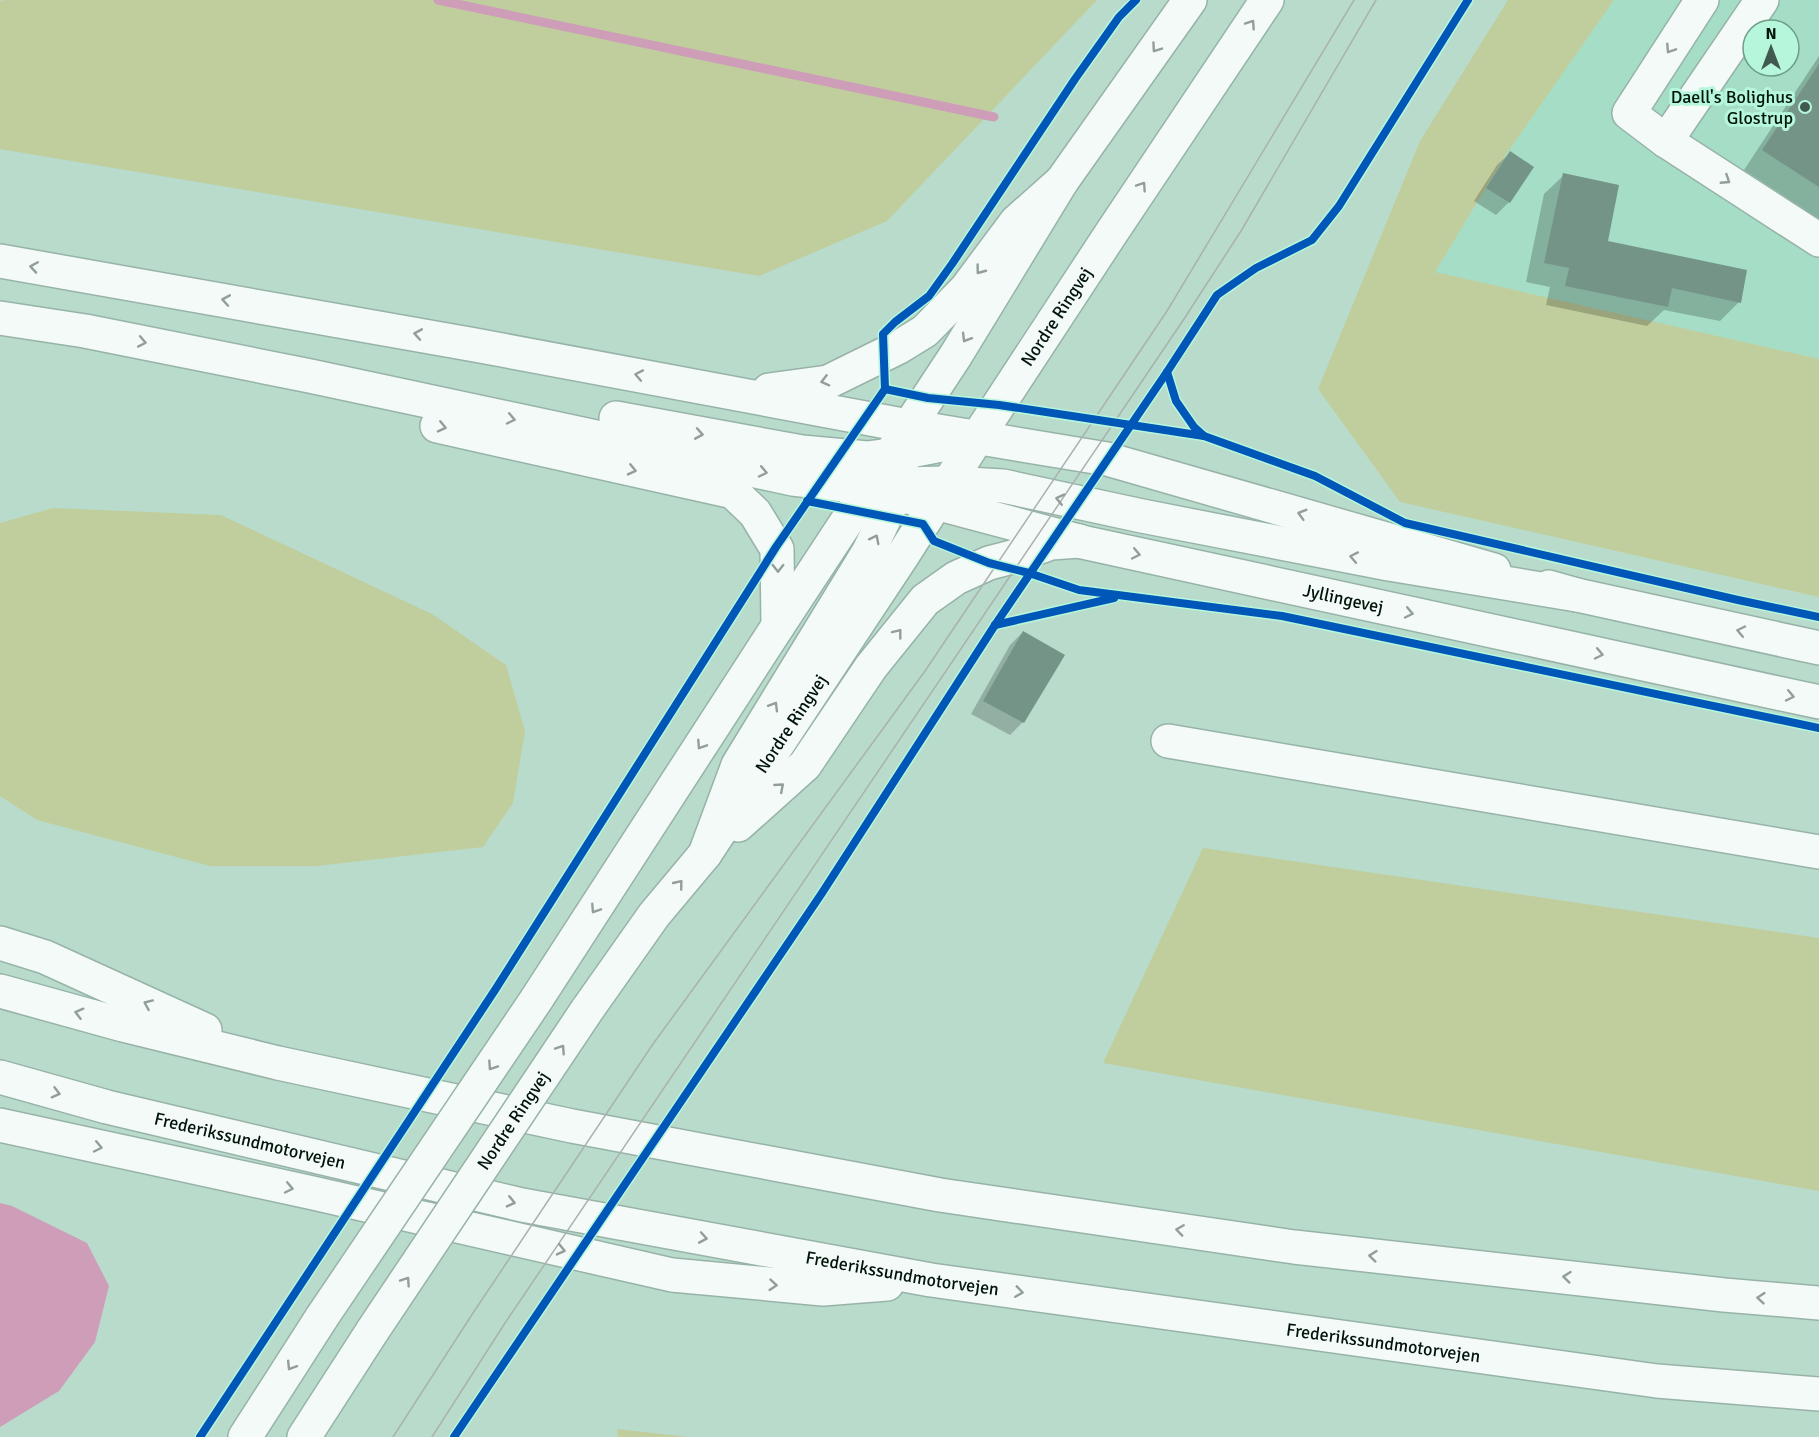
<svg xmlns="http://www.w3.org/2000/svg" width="1819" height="1437" viewBox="0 0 1819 1437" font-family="Signika,sans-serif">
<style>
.built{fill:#a5ddc6;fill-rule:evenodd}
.green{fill:#c0ce9d}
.water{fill:#ce9eb9}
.shadow{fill:#0003}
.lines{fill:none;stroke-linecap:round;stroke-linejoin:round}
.stream{stroke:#ce9eb9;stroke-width:9}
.building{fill:#749488}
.minor-casing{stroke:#97b3a8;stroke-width:36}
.major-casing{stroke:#97b3a8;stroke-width:36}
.highway-casing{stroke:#97b3a8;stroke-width:36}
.minor{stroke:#f4faf7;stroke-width:33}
.major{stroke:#f4faf7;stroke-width:33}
.highway{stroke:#f4faf7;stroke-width:33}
.tram{stroke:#aab1ae;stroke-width:1.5}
.major-bridge-casing{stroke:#97b3a8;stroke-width:36;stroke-linecap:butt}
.major-bridge{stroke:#f4faf7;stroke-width:33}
.cycleway-casing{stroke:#b6f7dc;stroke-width:11}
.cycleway{stroke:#0057b8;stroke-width:8}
.oneway{stroke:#929e99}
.poi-dot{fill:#405a4f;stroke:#b6f7dc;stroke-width:2}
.labels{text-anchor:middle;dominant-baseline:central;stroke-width:6;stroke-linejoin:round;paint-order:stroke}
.poi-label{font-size:18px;fill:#00140b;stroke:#b6f7dc;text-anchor:end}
.street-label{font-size:18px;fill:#00140b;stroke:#b6f7dc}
</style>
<rect width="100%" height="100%" fill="#b8dbcc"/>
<path class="built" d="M1614 0H1819V359L1434 273 1507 153ZM1753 30H1789V66H1753Z"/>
<g class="green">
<path d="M5 0H1097L887 221 759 276 0 149V1Z"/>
<path d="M1508 0H1614L1507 153 1435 272 1819 359V597L1400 502 1318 389 1420 141Z"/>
<path d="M53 508 221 515 432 614 506 665 525 731 513 803 483 847 317 866H210L37 820 0 796V523Z"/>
<path d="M1203 848 1819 938V1191L1103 1063Z"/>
<path d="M617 1429 689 1437H618Z"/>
</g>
<path class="water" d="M0 1203 12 1206 87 1243 109 1286 95 1342 59 1391 0 1427Z"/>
<g class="shadow">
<path d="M1819 56V219L1744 170Z"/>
<path d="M1510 153 1532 167 1509 202 1496 215 1474 201 1497 165Z"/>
<path d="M1564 175 1606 242 1739 302 1720 321 1664 310 1647 326 1546 305 1550 287 1526 282 1544 194Z"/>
<path d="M1023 632V722L1010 735 971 714 1010 645Z"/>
</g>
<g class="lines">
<path class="stream" d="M438 0 994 117"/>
</g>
<g class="building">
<path d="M1819 64V187L1762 150Z"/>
<path d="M1510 151 1534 167 1510 203 1486 188Z"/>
<path d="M1563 173 1619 185 1608 241 1747 270 1741 303 1672 288 1668 307 1565 286 1569 268 1544 263Z"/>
<path d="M1023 631 1065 655 1024 723 983 701Z"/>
</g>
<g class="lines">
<defs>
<g id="minor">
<path d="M1702 0 1629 113 1666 141 1819 240"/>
<path d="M1666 141 1762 0"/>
<path d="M908 426 1107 459 1494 570"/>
<path id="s1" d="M908 497 936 503 1082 542 1819 702"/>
<path d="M1549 587 1577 595 1819 648"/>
<path d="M1168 741 1819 852"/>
</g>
<g id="major">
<path d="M870 488 898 484 949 483 1003 486 1142 516 1389 564 1577 595"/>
<path d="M738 825 805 765 871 667 925 600 956 578 989 563 1012 557 1051 543 1079 541"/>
<path d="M536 1000 778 626 956 355 1062 181 1190 0"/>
<path id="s2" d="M587 1010 654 915 705 854 903 555 977 438 1110 235 1267 0"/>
<path d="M245 1437 322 1317"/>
<path d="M304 1437 373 1330"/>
</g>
<g id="highway">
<path d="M0 261 475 345 908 426 896 494 869 551 738 765 705 854"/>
<path d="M0 318 85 331 310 376 793 479 869 488"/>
<path d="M769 390 828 382 899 347 925 331 966 289 1016 222 1062 181"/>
<path d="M616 418 802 452 867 458 890 455 977 438"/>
<path d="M437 426 733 492 755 513 777 549 778 626"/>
<path d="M0 943 45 957 205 1030"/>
<path d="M0 991 123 1025 278 1063 572 1126 940 1195 1294 1247 1724 1295 1819 1303"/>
<path id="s3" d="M0 1077 107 1107 522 1205 931 1280 1657 1381 1819 1394"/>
<path d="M0 1125 313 1193 672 1275 823 1289 887 1284"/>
</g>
</defs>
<use href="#minor" class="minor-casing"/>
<use href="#major" class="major-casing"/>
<use href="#highway" class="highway-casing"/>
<use href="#minor" class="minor"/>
<use href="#major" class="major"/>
<use href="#highway" class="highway"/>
<g class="tram">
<path d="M393 1437 473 1313 653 1044 925 671 1167 311 1354 0"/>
<path d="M432 1437 505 1323 1184 319 1241 231 1376 0"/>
</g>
<defs>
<g id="major-bridge">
<path d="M322 1317 536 1000"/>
<path id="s4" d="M373 1330 587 1010"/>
</g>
</defs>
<use href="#major-bridge" class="major-bridge-casing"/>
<use href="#major-bridge" class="major-bridge"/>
<defs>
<g id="cycleway">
<path d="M1167 372 1176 401 1194 427 1204 436 1315 476 1405 523 1738 600 1819 617"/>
<path d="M885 389 928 398 999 405 1204 436"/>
<path d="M807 501 923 524 934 541 989 563 1029 573 1079 590 1282 616 1819 728"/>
<path d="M995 625 1114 598"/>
<path d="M200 1437 495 990 776 547 885 389 883 334 895 322 929 296 952 264 1075 79 1119 17 1136 0"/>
<path d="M454 1437 822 893 995 625 1167 372 1217 295 1256 268 1312 240 1339 206 1468 0"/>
</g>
</defs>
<use href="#cycleway" class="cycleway-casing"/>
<use href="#cycleway" class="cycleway"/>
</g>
<defs><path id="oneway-chevron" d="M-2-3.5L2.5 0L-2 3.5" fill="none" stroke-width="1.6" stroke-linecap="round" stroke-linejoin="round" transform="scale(1.5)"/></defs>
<g class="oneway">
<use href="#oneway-chevron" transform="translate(1251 24) rotate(-56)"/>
<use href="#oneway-chevron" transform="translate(1156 48) rotate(125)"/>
<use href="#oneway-chevron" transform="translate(1670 49) rotate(123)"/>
<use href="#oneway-chevron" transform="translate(1726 180) rotate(33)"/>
<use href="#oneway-chevron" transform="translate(1142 186) rotate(-56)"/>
<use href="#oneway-chevron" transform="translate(34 267) rotate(-171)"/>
<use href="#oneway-chevron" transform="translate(980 270) rotate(127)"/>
<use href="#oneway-chevron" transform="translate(226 300) rotate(-170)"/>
<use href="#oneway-chevron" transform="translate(418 334) rotate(-170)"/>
<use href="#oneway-chevron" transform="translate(966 338) rotate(121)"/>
<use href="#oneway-chevron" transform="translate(142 342) rotate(11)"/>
<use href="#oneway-chevron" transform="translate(639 375) rotate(-169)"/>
<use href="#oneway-chevron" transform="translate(825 381) rotate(166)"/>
<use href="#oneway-chevron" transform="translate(511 419) rotate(12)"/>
<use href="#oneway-chevron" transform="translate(442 427) rotate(13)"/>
<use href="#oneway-chevron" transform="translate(699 434) rotate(10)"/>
<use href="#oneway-chevron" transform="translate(632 470) rotate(13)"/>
<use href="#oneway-chevron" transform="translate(763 472) rotate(12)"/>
<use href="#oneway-chevron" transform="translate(1060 499) rotate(-167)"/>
<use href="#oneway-chevron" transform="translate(1302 514) rotate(-164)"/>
<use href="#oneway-chevron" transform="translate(875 539) rotate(-63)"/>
<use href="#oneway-chevron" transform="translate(1136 554) rotate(12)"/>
<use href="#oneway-chevron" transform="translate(1354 557) rotate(-169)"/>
<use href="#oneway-chevron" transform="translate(778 568) rotate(90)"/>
<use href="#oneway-chevron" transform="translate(1409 613) rotate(12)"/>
<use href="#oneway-chevron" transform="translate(1741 631) rotate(-168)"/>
<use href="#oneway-chevron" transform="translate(898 633) rotate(-52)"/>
<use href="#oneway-chevron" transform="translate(1599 654) rotate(12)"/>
<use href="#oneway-chevron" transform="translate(1790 696) rotate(12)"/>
<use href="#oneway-chevron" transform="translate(774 706) rotate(-59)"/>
<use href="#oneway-chevron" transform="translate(701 745) rotate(123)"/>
<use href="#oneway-chevron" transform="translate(780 787) rotate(-41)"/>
<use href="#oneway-chevron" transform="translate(679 884) rotate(-51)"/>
<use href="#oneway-chevron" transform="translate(595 909) rotate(123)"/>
<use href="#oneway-chevron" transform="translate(148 1004) rotate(-156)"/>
<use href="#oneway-chevron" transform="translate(79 1013) rotate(-165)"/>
<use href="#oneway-chevron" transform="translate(561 1049) rotate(-56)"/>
<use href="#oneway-chevron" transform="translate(492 1066) rotate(124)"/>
<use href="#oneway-chevron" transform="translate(56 1093) rotate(15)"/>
<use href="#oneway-chevron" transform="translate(98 1147) rotate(12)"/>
<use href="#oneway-chevron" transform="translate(289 1188) rotate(12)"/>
<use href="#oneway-chevron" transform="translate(511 1202) rotate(13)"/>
<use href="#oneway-chevron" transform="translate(1180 1230) rotate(-172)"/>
<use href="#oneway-chevron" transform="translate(703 1238) rotate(10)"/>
<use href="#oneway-chevron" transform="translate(561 1250) rotate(13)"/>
<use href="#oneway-chevron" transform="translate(1373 1256) rotate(-174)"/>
<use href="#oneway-chevron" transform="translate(1567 1277) rotate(-174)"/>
<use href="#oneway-chevron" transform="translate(406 1281) rotate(-56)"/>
<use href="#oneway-chevron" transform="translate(773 1285) rotate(5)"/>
<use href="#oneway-chevron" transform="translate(1019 1292) rotate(8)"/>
<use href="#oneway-chevron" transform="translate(1761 1298) rotate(-175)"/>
<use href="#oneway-chevron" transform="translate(291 1366) rotate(122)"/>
</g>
<circle class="poi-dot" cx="1805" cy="107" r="6"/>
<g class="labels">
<g class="poi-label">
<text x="1793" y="97">Daell's Bolighus<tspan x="1793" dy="21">Glostrup</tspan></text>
</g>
<g class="street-label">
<text stroke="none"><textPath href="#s2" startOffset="838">Nordre Ringvej</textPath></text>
<text stroke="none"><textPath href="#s1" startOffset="447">Jyllingevej</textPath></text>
<text stroke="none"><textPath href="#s2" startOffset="352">Nordre Ringvej</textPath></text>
<text stroke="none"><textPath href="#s4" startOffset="252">Nordre Ringvej</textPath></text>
<text stroke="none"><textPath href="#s3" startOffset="258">Frederikssundmotorvejen</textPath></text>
<text stroke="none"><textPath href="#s3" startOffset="924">Frederikssundmotorvejen</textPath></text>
<text stroke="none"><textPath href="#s3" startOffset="1410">Frederikssundmotorvejen</textPath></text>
</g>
</g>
<g transform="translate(1771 48)"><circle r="28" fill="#b6f7dc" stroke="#6d9c88" stroke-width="1.5"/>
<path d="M0-4.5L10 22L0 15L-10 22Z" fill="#405a4f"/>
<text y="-9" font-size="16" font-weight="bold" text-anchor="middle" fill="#00140b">N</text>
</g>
</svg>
